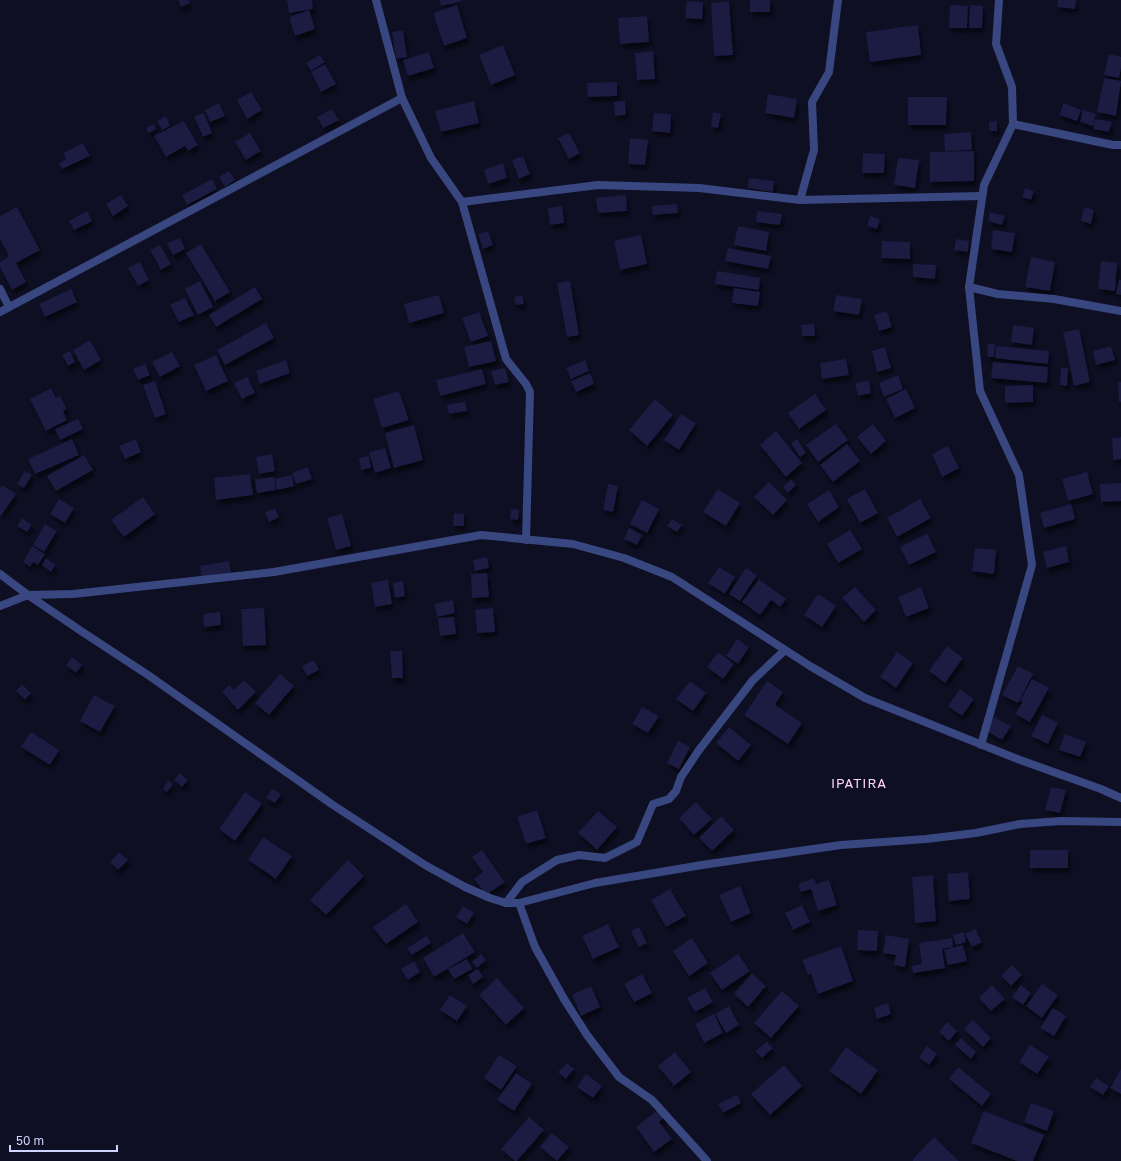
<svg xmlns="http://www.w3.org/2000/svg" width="1121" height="1161" viewBox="0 0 1121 1161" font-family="'Golos Text',sans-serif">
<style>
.building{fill:#1a1b43;filter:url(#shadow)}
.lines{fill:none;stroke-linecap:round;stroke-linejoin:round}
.minor{stroke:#394781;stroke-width:8}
.labels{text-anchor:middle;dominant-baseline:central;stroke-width:3;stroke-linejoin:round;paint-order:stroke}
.quarter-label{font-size:13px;letter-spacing:1px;fill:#ffd2f9;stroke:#0e0f23}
</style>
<defs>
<filter id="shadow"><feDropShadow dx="2.5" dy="4.5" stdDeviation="2" flood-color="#0009"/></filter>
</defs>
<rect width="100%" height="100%" fill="#0e0f23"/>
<g class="building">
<path d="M178 0H189L190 3 181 7Z"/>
<path d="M287 0H312L313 9 289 13Z"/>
<path d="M439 0H461L462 1 441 6Z"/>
<rect x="750" y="0" width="20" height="12"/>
<path d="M1058 0H1076L1075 9 1057 7Z"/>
<path d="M687 1 703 2 702 19 685 18Z"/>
<path d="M729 1 733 55 714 56 711 3Z"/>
<path d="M457 5 467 38 444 46 433 13Z"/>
<path d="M950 5 968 6 967 28H949Z"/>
<path d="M970 5 983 6 982 28H969Z"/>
<path d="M309 10 315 29 295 36 289 17Z"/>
<path d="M647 16 649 42 620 44 618 18Z"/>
<path d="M918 25 921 55 870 62 866 32Z"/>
<path d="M403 30 407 57 396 59 392 32Z"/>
<path d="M503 45 515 75 491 85 479 55Z"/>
<path d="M653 51 655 79 637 80 635 53Z"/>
<path d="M429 52 434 68 408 76 403 60Z"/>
<path d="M1109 54 1121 57V68L1119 78 1104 75Z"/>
<path d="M320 55 325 62 311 71 306 63Z"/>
<path d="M325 64 336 84 321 92 311 72Z"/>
<path d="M1104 78 1121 81 1116 116 1097 112Z"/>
<path d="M617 82V96L588 97 587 83Z"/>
<path d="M251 92 262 110 247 119 237 100Z"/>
<path d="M768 94 797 99 794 118 765 113Z"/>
<path d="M908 97H947L946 125H908Z"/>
<path d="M474 101 479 123 441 132 435 111Z"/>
<path d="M625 101 626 115 615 116 614 102Z"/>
<path d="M219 103 225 116 210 122 205 110Z"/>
<path d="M1064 103 1081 110 1077 121 1059 115Z"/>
<path d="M332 109 339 120 323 128 317 117Z"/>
<path d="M1083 110 1096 114 1093 126 1080 122Z"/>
<path d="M713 112 721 114 718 128 711 127Z"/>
<path d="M204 113 212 133 203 137 194 116Z"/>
<path d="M654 113 671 114 670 133 652 131Z"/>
<path d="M166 116 170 126 162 130 157 121Z"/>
<path d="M1095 119 1112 122 1109 132 1093 129Z"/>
<path d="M184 121 198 145 188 151 185 146 166 157 154 136Z"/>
<path d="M997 121V131H989V122Z"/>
<path d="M154 124 156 129 148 133 146 128Z"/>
<path d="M971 132 972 150 945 151 944 134Z"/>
<path d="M250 133 261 151 246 160 235 142Z"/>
<path d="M569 133 580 153 569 159 558 138Z"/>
<path d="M630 138 648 140 645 165 628 164Z"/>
<path d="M83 143 90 156 62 169 59 163 66 159 63 153Z"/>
<path d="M974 151V181L930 182V152Z"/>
<path d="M863 153 885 154 884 173H862Z"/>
<path d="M523 156 530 174 519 179 512 160Z"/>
<path d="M898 158 919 160 915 188 894 185Z"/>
<path d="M503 163 507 178 488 184 484 170Z"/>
<path d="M229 171 235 180 225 187 219 177Z"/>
<path d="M749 178 774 181 773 192 748 188Z"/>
<path d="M212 179 217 189 187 205 182 195Z"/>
<path d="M1025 188 1034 191 1031 200 1022 197Z"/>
<path d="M121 195 128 206 113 216 106 204Z"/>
<path d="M626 195 627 211 598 213 596 198Z"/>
<path d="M677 204 678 213 653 215 652 206Z"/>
<path d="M562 206 564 223 550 225 548 208Z"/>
<path d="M17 207 40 250 16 263 26 282 12 290 0 267V262L9 256 0 239V216Z"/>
<path d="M1084 207 1094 210 1091 224 1081 221Z"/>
<path d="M87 211 92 221 74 230 69 221Z"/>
<path d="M757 211 782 214 780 225 756 222Z"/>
<path d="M990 212 1005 216 1002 225 988 221Z"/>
<path d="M870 216 880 219 877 229 867 226Z"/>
<path d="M738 226 769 232 766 251 734 245Z"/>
<path d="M993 230 1015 233 1012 252 991 249Z"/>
<path d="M488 231 493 245 483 249 478 234Z"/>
<path d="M641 235 647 264 620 270 614 241Z"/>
<path d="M180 238 185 249 173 255 167 243Z"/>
<path d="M956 239 969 241 968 252 954 250Z"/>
<path d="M882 241 910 242V259L881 258Z"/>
<path d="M201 244 230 292 215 301 186 253Z"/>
<path d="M160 245 171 264 161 270 150 250Z"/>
<path d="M728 248 771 256 768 269 725 261Z"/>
<path d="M1031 257 1055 262 1050 291 1025 287Z"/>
<path d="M1101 261 1117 263 1115 291 1098 289Z"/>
<path d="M140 262 149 280 138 286 128 268Z"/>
<path d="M913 264 936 265 935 279 913 277Z"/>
<path d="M717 271 760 278 759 290 715 284Z"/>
<path d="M1119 280H1121V295L1116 294Z"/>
<path d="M200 281 213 307 198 315 185 289Z"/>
<path d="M570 281 579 335 567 337 557 283Z"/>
<path d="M255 287 262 299 216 327 209 315Z"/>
<path d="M734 288 760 292 758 306 732 303Z"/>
<path d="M71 289 77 302 45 317 39 304Z"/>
<path d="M439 295 444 313 409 323 404 304Z"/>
<path d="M522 295 524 304 516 305 514 297Z"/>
<path d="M836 295 862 299 859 315 833 311Z"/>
<path d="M185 298 194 315 179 322 170 305Z"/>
<path d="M887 311 892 327 879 331 874 315Z"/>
<path d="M479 312 488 336 471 342 462 318Z"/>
<path d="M266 323 274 338 225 365 217 350Z"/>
<path d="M814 324 815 336H802L801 325Z"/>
<path d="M1013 325 1034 328 1032 345 1011 342Z"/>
<path d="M1079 329 1090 382 1074 386 1063 332Z"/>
<path d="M90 340 101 360 84 370 73 350Z"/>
<path d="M491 341 496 361 469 367 464 347Z"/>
<path d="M988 344H995L994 357H987Z"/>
<path d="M996 346 1049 351 1048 364 995 358Z"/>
<path d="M1111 346 1115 360 1096 365 1093 351Z"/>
<path d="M885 347 891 368 877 372 872 351Z"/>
<path d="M70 351 75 362 68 366 62 355Z"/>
<path d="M172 352 180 366 160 377 152 362Z"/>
<path d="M216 355 228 381 206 391 194 365Z"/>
<path d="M846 359 849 375 822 379 820 363Z"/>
<path d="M286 360 290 373 260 384 256 371Z"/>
<path d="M585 360 589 371 571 379 566 368Z"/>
<path d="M993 362 1048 367 1047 383 991 378Z"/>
<path d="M145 364 150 375 138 380 133 369Z"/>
<path d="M505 368 509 382 495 385 491 371Z"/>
<path d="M1061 368H1068L1067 386 1060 385Z"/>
<path d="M482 369 486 384 440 396 436 380Z"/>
<path d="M590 373 594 384 576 392 571 381Z"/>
<path d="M898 375 903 389 884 397 879 383Z"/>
<path d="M247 377 255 393 242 399 234 383Z"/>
<path d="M155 381 166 414 155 418 143 385Z"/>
<path d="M869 381 871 393 858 396 855 383Z"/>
<path d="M1118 382H1121V402H1119Z"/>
<path d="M1033 385V402L1005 403V386Z"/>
<path d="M51 388 56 398 60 396 67 409 63 411 67 420 46 431 30 399Z"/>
<path d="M906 389 915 408 895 418 886 399Z"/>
<path d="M399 391 409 420 382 428 373 399Z"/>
<path d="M815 394 826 410 799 429 788 413Z"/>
<path d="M655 399 673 415 647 446 629 430Z"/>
<path d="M465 402 467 411 449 414 447 405Z"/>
<path d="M681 414 696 423 679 450 664 440Z"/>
<path d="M78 419 83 429 60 440 55 429Z"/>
<path d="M836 424 848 440 818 462 806 445Z"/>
<path d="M873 424 886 441 871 454 857 437Z"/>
<path d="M414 425 423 460 394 468 385 433Z"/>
<path d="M776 431 802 463 786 477 760 445Z"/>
<path d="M1121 437V459L1113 460 1112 438Z"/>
<path d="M72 439 79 455 35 474 28 459Z"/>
<path d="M136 439 141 452 125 459 119 446Z"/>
<path d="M797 439 806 453 800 457 791 443Z"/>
<path d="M847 444 860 461 833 482 820 465Z"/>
<path d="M948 446 959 468 942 477 932 454Z"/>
<path d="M385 448 391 468 375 473 369 452Z"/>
<path d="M272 454 275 471 259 474 256 457Z"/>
<path d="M84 455 93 470 56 491 47 476Z"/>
<path d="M369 456 371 468 361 470 359 458Z"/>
<path d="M308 467 312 479 296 484 292 473Z"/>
<path d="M25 471 32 475 24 488 17 484Z"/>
<path d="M1087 472 1093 494 1068 501 1062 479Z"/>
<path d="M250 474 253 495 216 500 214 478Z"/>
<path d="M292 475 294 486 277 490 275 479Z"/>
<path d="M274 477 276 490 257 493 255 479Z"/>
<path d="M791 479 796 485 788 493 783 487Z"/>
<path d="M769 482 787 500 773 515 754 497Z"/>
<path d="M1121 483V501L1101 502 1100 484Z"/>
<path d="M608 484 618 486 613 512 603 510Z"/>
<path d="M2 485 16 494 0 517V489Z"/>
<path d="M718 489 740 503 726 526 703 512Z"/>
<path d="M865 489 878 513 860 523 847 499Z"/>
<path d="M829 490 839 507 818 522 807 504Z"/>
<path d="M143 497 155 514 124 537 111 520Z"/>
<path d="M59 499 74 508 65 523 50 514Z"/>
<path d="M920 499 931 518 897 537 887 518Z"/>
<path d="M642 500 659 509 647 533 630 524Z"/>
<path d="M1071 504 1075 519 1044 528 1040 513Z"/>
<path d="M275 508 279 517 269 522 265 512Z"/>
<path d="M511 509 519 510 518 520 510 519Z"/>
<path d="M454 513 464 514V526H453Z"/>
<path d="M342 514 351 546 336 550 327 518Z"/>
<path d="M22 518 32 525 27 532 17 526Z"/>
<path d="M672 519 682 525 677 532 667 526Z"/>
<path d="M45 524 57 531 44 552 33 545Z"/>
<path d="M629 528 642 535 637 545 624 539Z"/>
<path d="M850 530 862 549 838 563 827 544Z"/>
<path d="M927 534 936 552 909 565 900 547Z"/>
<path d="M32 546 45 554 38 565 33 562 30 567 23 562Z"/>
<path d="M1066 546 1069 562 1047 568 1043 552Z"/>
<path d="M975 548 996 550 994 574 972 571Z"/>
<path d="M487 557 489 568 475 571 473 560Z"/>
<path d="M46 558 56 565 51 572 42 565Z"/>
<path d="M229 561 231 573 201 577 200 566Z"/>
<path d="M719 567 735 577 725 594 708 583Z"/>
<path d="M746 568 757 575 740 601 729 594Z"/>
<path d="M487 573 489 597 472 598 471 574Z"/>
<path d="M759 579 786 599 780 607 771 600 760 615 742 602Z"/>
<path d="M388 580 392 604 375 607 371 583Z"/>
<path d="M403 581 405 596 395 598 393 583Z"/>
<path d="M855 587 876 610 864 622 842 598Z"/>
<path d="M921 587 929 608 906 617 898 597Z"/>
<path d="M818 594 836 606 822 627 804 615Z"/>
<path d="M453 600 455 613 437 617 435 604Z"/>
<path d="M264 608 266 645 243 646 241 609Z"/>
<path d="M493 608 495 632 477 633 475 610Z"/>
<path d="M220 612 221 625 204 627 203 614Z"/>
<path d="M454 617 456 634 440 636 438 618Z"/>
<path d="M737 639 749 647 738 664 726 656Z"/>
<path d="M947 646 963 658 945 683 929 671Z"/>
<path d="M390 651H402L403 678H392Z"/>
<path d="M718 652 734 664 723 679 707 667Z"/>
<path d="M897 652 913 663 896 688 880 677Z"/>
<path d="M72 657 82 665 76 673 66 665Z"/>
<path d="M314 660 319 670 307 676 302 666Z"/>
<path d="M1018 666 1033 674 1018 703 1002 695Z"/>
<path d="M280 674 294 686 269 715 255 703Z"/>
<path d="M1032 679 1049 688 1030 722 1015 714 1023 702 1020 701Z"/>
<path d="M244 680 256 692 238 710 222 692 229 685 234 690Z"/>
<path d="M690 681 706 693 693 711 676 699Z"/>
<path d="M767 681 783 692 775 705 802 723 788 744 744 715Z"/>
<path d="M22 684 31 693 25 700 16 691Z"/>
<path d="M960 689 974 699 962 716 948 706Z"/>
<path d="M94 695 115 706 100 732 80 721Z"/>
<path d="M642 707 659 716 648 733 632 724Z"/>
<path d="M1042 715 1058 723 1048 744 1031 736Z"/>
<path d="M994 717 1011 726 1002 740 986 731Z"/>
<path d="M729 727 751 745 738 761 716 743Z"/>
<path d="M31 732 59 750 50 765 21 747Z"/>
<path d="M1065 734 1086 742 1080 757 1059 750Z"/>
<path d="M678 741 690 747 679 769 667 763Z"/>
<path d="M180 773 188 780 182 787 174 780Z"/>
<path d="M168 780 173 784 167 792 163 789Z"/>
<path d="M1051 787 1066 790 1060 813 1045 810Z"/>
<path d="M272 789 281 794 275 803 266 798Z"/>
<path d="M245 792 262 804 235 841 219 829Z"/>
<path d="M696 802 712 819 694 835 679 818Z"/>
<path d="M537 810 546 838 526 844 517 817Z"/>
<path d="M598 811 617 827 597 850 578 833Z"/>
<path d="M721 816 734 830 712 851 699 838Z"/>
<path d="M263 837 292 856 276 879 248 860Z"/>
<path d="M482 850 505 882 486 895 474 879 483 872 472 857Z"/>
<rect x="1030" y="850" width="38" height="18"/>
<path d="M119 852 128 860 118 870 110 862Z"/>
<path d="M348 860 364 876 326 915 310 900Z"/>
<path d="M968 872 970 899 949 901 947 874Z"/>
<path d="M933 875 936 921 915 923 912 877Z"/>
<path d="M814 878 816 884 829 880 837 905 818 911 811 889 801 892 798 884Z"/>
<path d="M740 886 751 913 731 922 719 895Z"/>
<path d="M670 889 686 916 666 927 651 900Z"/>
<path d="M406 904 418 922 386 944 373 927Z"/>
<path d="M802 905 810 922 793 930 785 913Z"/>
<path d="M463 906 474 913 467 924 456 917Z"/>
<path d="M608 924 619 947 593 959 582 936Z"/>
<path d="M639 927 647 943 639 947 631 931Z"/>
<path d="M975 929 982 942 972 947 965 934Z"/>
<path d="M858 930 878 931 877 951 857 950Z"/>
<path d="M964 932 966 942 956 945 953 935Z"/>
<path d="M463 933 475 952 434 977 423 958Z"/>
<path d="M886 935 909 939 905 967 894 965 896 955 883 953Z"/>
<path d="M427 936 431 943 412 955 407 948Z"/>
<path d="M692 938 708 963 689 976 673 951Z"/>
<path d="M952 938 953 947 942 949 945 968 913 973 912 966 922 964 919 943Z"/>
<path d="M963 945 967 961 948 965 944 950Z"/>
<path d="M841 946 853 981 818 994 811 974 808 975 802 960Z"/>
<path d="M481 954 486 960 477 968 472 962Z"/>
<path d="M738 954 750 971 722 990 710 973Z"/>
<path d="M467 959 472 969 454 979 448 969Z"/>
<path d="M414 961 420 972 408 980 401 969Z"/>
<path d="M1012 965 1022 975 1011 986 1001 976Z"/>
<path d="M478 969 483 977 473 984 468 975Z"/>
<path d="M752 973 766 986 748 1007 734 994Z"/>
<path d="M642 974 652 993 634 1002 624 984Z"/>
<path d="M497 978 524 1008 506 1025 479 995Z"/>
<path d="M1042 984 1058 995 1042 1018 1026 1006Z"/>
<path d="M992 985 1005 999 991 1011 979 998Z"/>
<path d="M1021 985 1031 993 1023 1005 1012 997Z"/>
<path d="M591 986 600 1007 581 1016 572 995Z"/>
<path d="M705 988 713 1002 695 1012 687 998Z"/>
<path d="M782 991 799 1006 771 1038 754 1023Z"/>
<path d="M450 995 467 1006 457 1021 440 1010Z"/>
<path d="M888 1003 891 1014 877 1019 874 1008Z"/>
<path d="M729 1006 739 1025 726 1033 715 1014Z"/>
<path d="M1053 1008 1066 1016 1054 1036 1040 1028Z"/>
<path d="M714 1014 723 1033 704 1043 695 1024Z"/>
<path d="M973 1020 991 1038 983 1047 964 1029Z"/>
<path d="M947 1022 957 1031 949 1041 939 1032Z"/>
<path d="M961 1038 976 1052 971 1059 955 1045Z"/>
<path d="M767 1042 773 1048 762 1058 755 1051Z"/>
<path d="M1030 1045 1049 1057 1037 1074 1019 1062Z"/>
<path d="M927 1046 937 1054 929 1065 919 1057Z"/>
<path d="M846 1047 878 1070 861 1094 829 1071Z"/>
<path d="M675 1052 691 1072 674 1086 658 1066Z"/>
<path d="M499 1055 517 1066 501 1090 484 1078Z"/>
<path d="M567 1063 574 1069 566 1079 558 1072Z"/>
<path d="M784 1065 802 1086 770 1115 751 1094Z"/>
<path d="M958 1067 991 1094 982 1106 949 1079Z"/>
<path d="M1121 1069V1094L1110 1088Z"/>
<path d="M516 1073 532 1084 514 1111 497 1100Z"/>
<path d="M586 1074 602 1086 593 1098 577 1087Z"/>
<path d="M1096 1078 1109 1086 1103 1095 1090 1087Z"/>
<path d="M737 1095 741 1103 723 1113 718 1104Z"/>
<path d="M1031 1103 1054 1111 1047 1131 1024 1122Z"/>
<path d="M658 1110 664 1118 659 1122 672 1139 654 1152 636 1127Z"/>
<path d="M984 1111 1044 1135 1033 1161H1017L971 1143Z"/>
<path d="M529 1117 544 1130 517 1161H515L501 1149Z"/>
<path d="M552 1133 569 1147 557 1161 540 1147Z"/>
<path d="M934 1137 959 1161H913L912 1160Z"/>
</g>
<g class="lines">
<g class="minor">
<path d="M376 0 402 98 431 158 462 202 506 359 526 384 530 392 526 540"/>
<path d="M1013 124 1113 145H1121"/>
<path d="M800 200 814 150 812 102 829 72 838 0"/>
<path d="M462 202 598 185 699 188 800 200 982 196"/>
<path d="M969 287 998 294 1054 299 1121 311"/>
<path d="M0 289 9 307"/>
<path d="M0 312 402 98"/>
<path d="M0 574 28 595 81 631 148 675 333 805 425 865 465 887 490 898 506 903H519L595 883 702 865 841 845 926 839 976 833 1020 824 1061 821 1121 822"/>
<path d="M0 606 28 595 73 594 274 572 481 535 573 544 624 558 672 577 810 666 865 698 1020 760 1101 789 1121 798"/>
<path d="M981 745 1032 565 1019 475 980 391 969 287 984 185 1013 124 1012 87 996 44 999 0"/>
<path d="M506 903 522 882 557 860 579 855 605 858 637 842 653 804 669 799 676 791 681 777 699 750 753 680 785 650"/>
<path d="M519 903 535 947 564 999 587 1035 619 1077 652 1100 707 1161"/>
</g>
</g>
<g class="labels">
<g class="quarter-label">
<text x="859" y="783">IPATIRA</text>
</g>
</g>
<path d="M10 1145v6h107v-6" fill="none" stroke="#d0d5ff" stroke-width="2"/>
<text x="16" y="1145" font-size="12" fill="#d0d5ff" stroke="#0e0f23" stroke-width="3" paint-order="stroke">50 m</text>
</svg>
